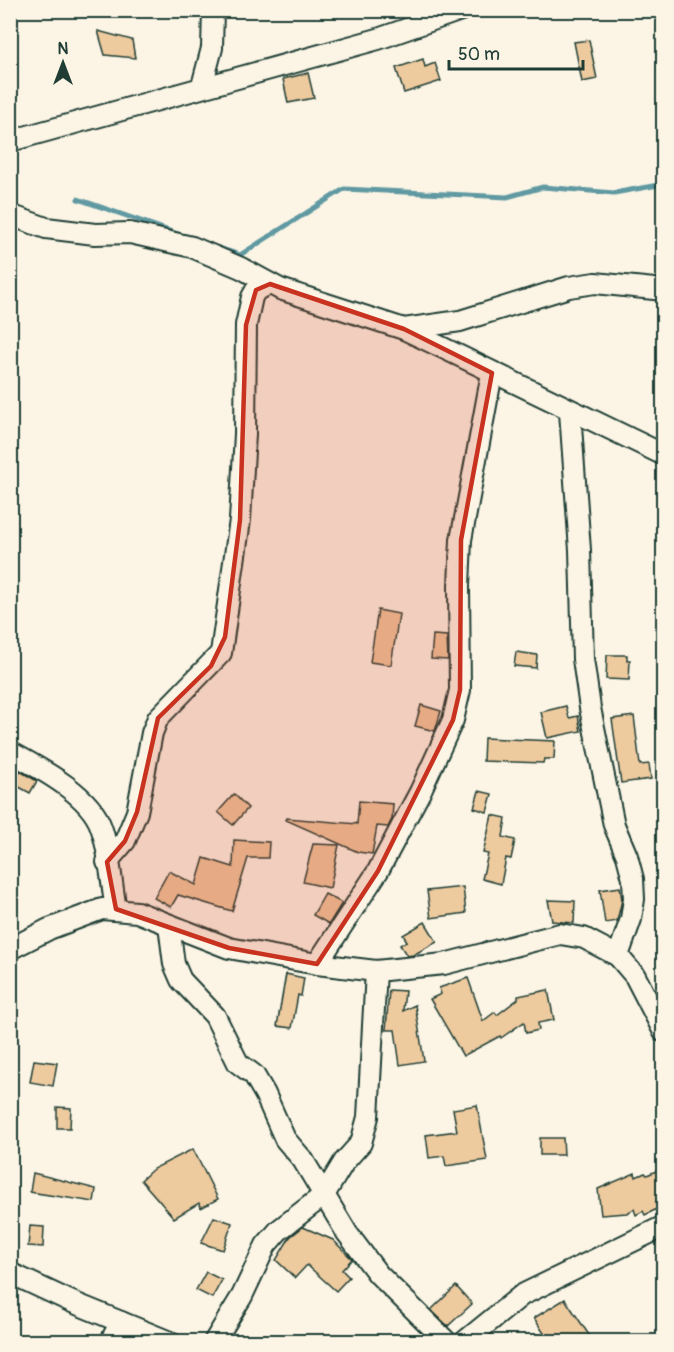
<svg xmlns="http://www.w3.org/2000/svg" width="674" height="1352" viewBox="0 0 674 1352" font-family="Pangolin,sans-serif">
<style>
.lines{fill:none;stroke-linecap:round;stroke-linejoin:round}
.stream{stroke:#6099a2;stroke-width:5}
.building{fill:#eeca9f;stroke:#1f3d34;stroke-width:1.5}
.minor-casing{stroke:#1f3d34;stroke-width:24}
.minor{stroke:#fcf5e5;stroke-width:20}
.marked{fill:#c8321e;fill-opacity:0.2;stroke:#c8321e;stroke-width:4.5;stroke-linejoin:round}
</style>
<rect width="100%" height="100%" fill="#fcf5e5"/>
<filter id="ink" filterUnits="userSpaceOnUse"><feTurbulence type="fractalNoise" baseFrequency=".0167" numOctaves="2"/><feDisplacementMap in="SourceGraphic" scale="12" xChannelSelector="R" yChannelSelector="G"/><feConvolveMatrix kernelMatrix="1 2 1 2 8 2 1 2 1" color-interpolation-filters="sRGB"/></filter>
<g filter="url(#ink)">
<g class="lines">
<g class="stream">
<path d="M78 199 181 235"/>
<path d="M218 248 240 255 344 189 507 197 543 187 614 193 664 184"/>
</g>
</g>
<g class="building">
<path d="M98 31 132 40 135 58 105 55Z"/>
<path d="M589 40 597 79 582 82 574 42Z"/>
<path d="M423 59 425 67 435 63 441 81 404 93 396 68Z"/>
<path d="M308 73 314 98 288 103 283 79Z"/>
<path d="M378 610 399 614 391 665 370 662Z"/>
<path d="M433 635 447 636 448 660 431 659Z"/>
<path d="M516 652 537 655 536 668 514 666Z"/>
<path d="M607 655H627V660H630L629 680 606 679Z"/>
<path d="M421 705 441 711 435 731 415 726Z"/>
<path d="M566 706 569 718 578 716 581 731 547 738 541 712Z"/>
<path d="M634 716 640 765 649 764 651 779 621 783 612 719Z"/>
<path d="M484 738 555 741 554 759H544L543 763 483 761Z"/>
<path d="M13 767 37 781 30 793 10 782Z"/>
<path d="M479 791 492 794 487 812 474 808Z"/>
<path d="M234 794 248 808 233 825 218 812Z"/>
<path d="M359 801 393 804 392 819 388 827 377 826 372 854 358 852 286 820 287 818 357 824Z"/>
<path d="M492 815 506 818 503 837 515 840 511 859 506 858 501 884 482 879 488 854 483 853Z"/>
<path d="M234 840 269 842 268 858H248L232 911 178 895 171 907 154 898 169 871 196 885 204 858 233 867Z"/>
<path d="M313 844 339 845 330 888 303 882Z"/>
<path d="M463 887 466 913 431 918 427 891Z"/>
<path d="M620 887 622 900 617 921 605 923 600 890Z"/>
<path d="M325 894 342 903 329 924 313 915Z"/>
<path d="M548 900 575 901 574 923 552 921Z"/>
<path d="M425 922 437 942 413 955 407 956 400 945 407 941 403 935Z"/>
<path d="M286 974 304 978 301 996 298 995 292 1028 277 1026Z"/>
<path d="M468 978 483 1021 495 1012 497 1015 518 999V996L548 990 554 1020 538 1023 539 1030 526 1033 524 1022 501 1038 500 1036 463 1056 430 999 441 994 439 988Z"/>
<path d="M389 990 405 991 403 1011 415 1005 424 1061 400 1065 395 1030H386Z"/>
<path d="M34 1060 57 1063 53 1086 30 1082Z"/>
<path d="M477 1105 487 1160 446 1166 444 1156 429 1158 426 1135 457 1131 453 1109Z"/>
<path d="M57 1107 71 1108 70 1128H57Z"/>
<path d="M540 1138H563L564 1155H540Z"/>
<path d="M193 1149 218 1199 201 1208 199 1203 174 1218 141 1180 153 1169Z"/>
<path d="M663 1168V1206L645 1215 643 1211 636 1215 634 1209 627 1213 601 1215 598 1189 635 1173 636 1177 645 1173 647 1175Z"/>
<path d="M33 1173 96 1189 94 1202 30 1192Z"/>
<path d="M214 1217 232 1223 223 1250 201 1243Z"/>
<path d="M30 1226 44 1227 43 1247 28 1246Z"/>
<path d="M303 1227 333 1240 352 1259 342 1270 349 1277 336 1291 307 1265 295 1278 276 1260 290 1237Z"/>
<path d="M206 1272 222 1280 212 1298 196 1290Z"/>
<path d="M456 1286 472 1304 448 1326 431 1310Z"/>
<path d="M565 1299 593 1341H549L534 1318Z"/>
</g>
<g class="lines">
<defs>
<g id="minor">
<path d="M202 86 212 48 213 10"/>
<path d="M10 141 378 39 461 10"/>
<path d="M10 215 46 228 95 234 130 233 192 247 241 268 280 289 404 329 664 455"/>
<path d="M404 329 460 321 569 287 595 283 664 290"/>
<path d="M570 412 580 550 583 659 590 708 614 825 627 856 633 879 634 899 631 919 618 956"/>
<path d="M10 752C39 768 90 794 101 827 110 852 111 882 116 909"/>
<path d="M107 862 125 841 137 812 152 733 158 718 221 653 240 520 245 434 246 325 252 297 256 290 270 284"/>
<path d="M169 925 174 964 181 980 215 1016 238 1063 254 1075 265 1094 285 1139 303 1160 347 1233 378 1274 447 1342"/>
<path d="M10 949 49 929 102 909 137 912 229 948 317 964 376 971 444 964 560 934 584 938 618 956 635 976 664 1032"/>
<path d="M317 964 378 871 420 792 453 720 460 690 459 586 461 540 492 373"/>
<path d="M10 1273 72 1302 170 1342"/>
<path d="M110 1342 121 1322"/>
<path d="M214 1342 242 1296 266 1245 279 1230 324 1195 344 1162 361 1143 368 1117 376 971"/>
<path d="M464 1342 522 1295 664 1226"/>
</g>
</defs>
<use href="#minor" class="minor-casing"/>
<use href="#minor" class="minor"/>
</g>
</g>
<path class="marked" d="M270 284 404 329 492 373 461 540 460 690 453 720 378 871 317 964 229 948 116 909 107 862 125 841 137 812 158 718 211 666 225 637 240 520 246 325 256 290Z"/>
<rect width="674" height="1352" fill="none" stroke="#fcf5e5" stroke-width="36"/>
<rect x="18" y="18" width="638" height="1316" fill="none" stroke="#1f3d34" stroke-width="2" filter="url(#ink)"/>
<g transform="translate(63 63)" stroke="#fcf5e5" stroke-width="4.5" paint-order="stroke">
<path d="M0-4.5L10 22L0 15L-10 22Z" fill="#1f3d34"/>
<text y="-9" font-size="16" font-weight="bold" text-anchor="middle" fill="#1f3d34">N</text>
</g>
<path d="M449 60v9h134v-9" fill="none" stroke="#1f3d34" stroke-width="3"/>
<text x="458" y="60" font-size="18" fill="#1f3d34" stroke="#fcf5e5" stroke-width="4.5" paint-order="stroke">50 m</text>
</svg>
